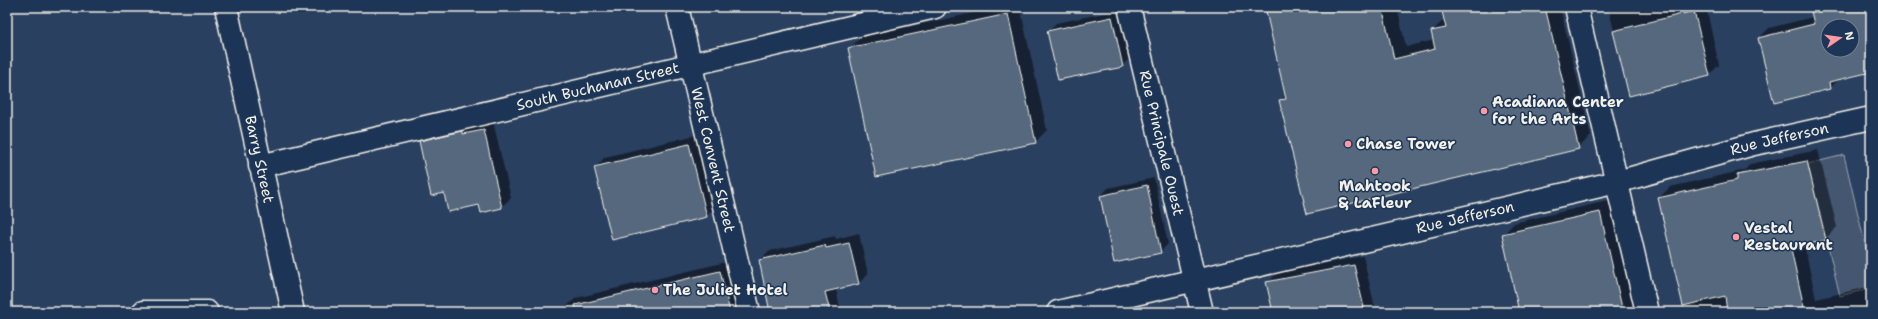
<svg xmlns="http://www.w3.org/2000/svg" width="1878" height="319" viewBox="0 0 1878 319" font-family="'Shantell Sans',sans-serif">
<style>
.green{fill:#445771;stroke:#9ca4ac}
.shadow{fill:#0007;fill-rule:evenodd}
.building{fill:#56677d;stroke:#f4f1e8;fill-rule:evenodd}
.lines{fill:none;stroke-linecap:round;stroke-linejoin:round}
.minor-casing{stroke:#f4f1e8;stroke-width:25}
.minor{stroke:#1d3557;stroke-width:22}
.poi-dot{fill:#ff9aa2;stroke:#1d3557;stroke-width:1.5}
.labels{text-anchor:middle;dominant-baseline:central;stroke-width:3;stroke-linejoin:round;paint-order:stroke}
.street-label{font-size:15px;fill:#f4f1e8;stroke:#1d3557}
.poi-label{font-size:15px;font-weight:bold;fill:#f4f1e8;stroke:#1d3557;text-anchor:start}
</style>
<rect width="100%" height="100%" fill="#2a4060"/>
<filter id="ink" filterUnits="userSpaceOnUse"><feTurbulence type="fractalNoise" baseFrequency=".025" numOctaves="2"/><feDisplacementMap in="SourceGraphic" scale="8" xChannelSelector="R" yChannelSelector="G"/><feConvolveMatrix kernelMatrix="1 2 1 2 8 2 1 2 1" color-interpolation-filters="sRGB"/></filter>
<g filter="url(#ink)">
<path class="green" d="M1844 155 1871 270V288L1840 296 1808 164Z"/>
<g class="shadow">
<path d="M1001 7H1020L1047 130 1035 142 849 49 861 37Z"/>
<path d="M1266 7H1397L1406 47 1434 40 1432 31 1445 19 1442 7H1560L1591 136 1578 148 1280 101 1286 95Z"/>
<path d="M1608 7H1706L1719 65 1709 75 1630 94Z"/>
<path d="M1811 7H1871V71L1839 79 1830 88 1759 38 1769 28 1813 17ZM1828 26H1852V50H1828Z"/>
<path d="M1120 10 1130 58 1122 66 1049 31 1056 23Z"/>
<path d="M493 121 511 198 501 207 480 204 445 192 420 142 430 132Z"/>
<path d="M700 134 717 206 706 216 595 168 605 157Z"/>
<path d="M1818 150 1837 227 1825 239 1804 244 1816 299 1871 286V312H1686L1659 198 1670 187 1745 170 1750 164Z"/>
<path d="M1871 157V204L1864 179 1868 175 1865 163Z"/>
<path d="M1154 178 1168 244 1160 252 1101 196 1108 188Z"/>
<path d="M1612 200 1638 312H1520L1503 235 1514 223Z"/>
<path d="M859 233 868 274 859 283 836 289 841 312H772L760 260 770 251 835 236 836 239Z"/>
<path d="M1363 256 1376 312H1274L1268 283 1277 273Z"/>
<path d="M730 261 742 312H566L565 308 576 298Z"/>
</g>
<g class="building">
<path d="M1265 7H1382L1394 59 1435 49 1431 31 1446 28 1441 7H1545L1579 149 1307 214 1279 100 1286 99Z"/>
<path d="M1810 7H1871V72L1829 82 1830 89 1774 103 1758 38 1814 24ZM1828 26H1852V50H1828Z"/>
<path d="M1694 11 1710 76 1629 96 1613 31Z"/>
<path d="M1008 14 1036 143 876 177 848 48Z"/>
<path d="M1112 17 1123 67 1058 80 1047 31Z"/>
<path d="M484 130 502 208 481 213 479 205 448 212 444 193 431 196 419 141 463 131V134Z"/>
<path d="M689 144 707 217 612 240 594 167Z"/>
<path d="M1807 161 1826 240 1791 249 1805 312H1727L1725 296 1683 306 1658 198 1737 180V175Z"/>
<path d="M1147 185 1161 253 1114 263 1100 196Z"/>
<path d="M1600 212 1623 312H1519L1502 234Z"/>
<path d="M849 243 859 284 825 292 830 312H770L759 260 825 245 826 248Z"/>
<path d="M1354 265 1365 312H1273L1266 282Z"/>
<path d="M720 271 730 312H576L575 305Z"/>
</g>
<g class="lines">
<defs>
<g id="minor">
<path id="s1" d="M226 7 293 312"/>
<path id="s2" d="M677 7 749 312"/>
<path id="s3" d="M1129 7 1202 312"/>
<path d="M1576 7 1647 312"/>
<path id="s4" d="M260 166 935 7"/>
<path d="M143 312H207"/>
<path id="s5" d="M1058 312 1617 182 1754 144 1871 118"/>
</g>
</defs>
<use href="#minor" class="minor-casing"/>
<use href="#minor" class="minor"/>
</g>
</g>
<g class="poi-dot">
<circle cx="1484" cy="111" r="4"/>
<circle cx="1348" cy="144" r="4"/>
<circle cx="1375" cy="171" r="4"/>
<circle cx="1736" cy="237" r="4"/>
<circle cx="655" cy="290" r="4"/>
</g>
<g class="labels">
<g class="street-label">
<text stroke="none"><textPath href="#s4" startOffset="347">South Buchanan Street</textPath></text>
<text stroke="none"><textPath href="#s5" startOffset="742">Rue Jefferson</textPath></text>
<text stroke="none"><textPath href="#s3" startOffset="140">Rue Principale Ouest</textPath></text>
<text stroke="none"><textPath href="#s2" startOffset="157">West Convent Street</textPath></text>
<text stroke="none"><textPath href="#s1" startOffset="156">Barry Street</textPath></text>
<text stroke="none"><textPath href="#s5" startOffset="418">Rue Jefferson</textPath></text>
</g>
<g class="poi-label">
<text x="1492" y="102">Acadiana Center<tspan x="1492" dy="17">for the Arts</tspan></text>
<text x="1356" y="144">Chase Tower</text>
<text x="1375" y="186" text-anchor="middle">Mahtook<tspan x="1375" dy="17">&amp; LaFleur</tspan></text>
<text x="1744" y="228">Vestal<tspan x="1744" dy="17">Restaurant</tspan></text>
<text x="663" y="290">The Juliet Hotel</text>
</g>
</g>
<rect width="1878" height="319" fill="none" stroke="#1d3557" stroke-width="24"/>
<rect x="12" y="12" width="1854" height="295" fill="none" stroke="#f4f1e8" stroke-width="1.5" filter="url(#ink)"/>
<g transform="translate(1840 38) rotate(77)"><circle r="19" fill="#1d3557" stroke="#738091"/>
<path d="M0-3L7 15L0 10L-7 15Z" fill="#ff9aa2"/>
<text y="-6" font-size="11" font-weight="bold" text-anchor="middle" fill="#f4f1e8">N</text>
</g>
</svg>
